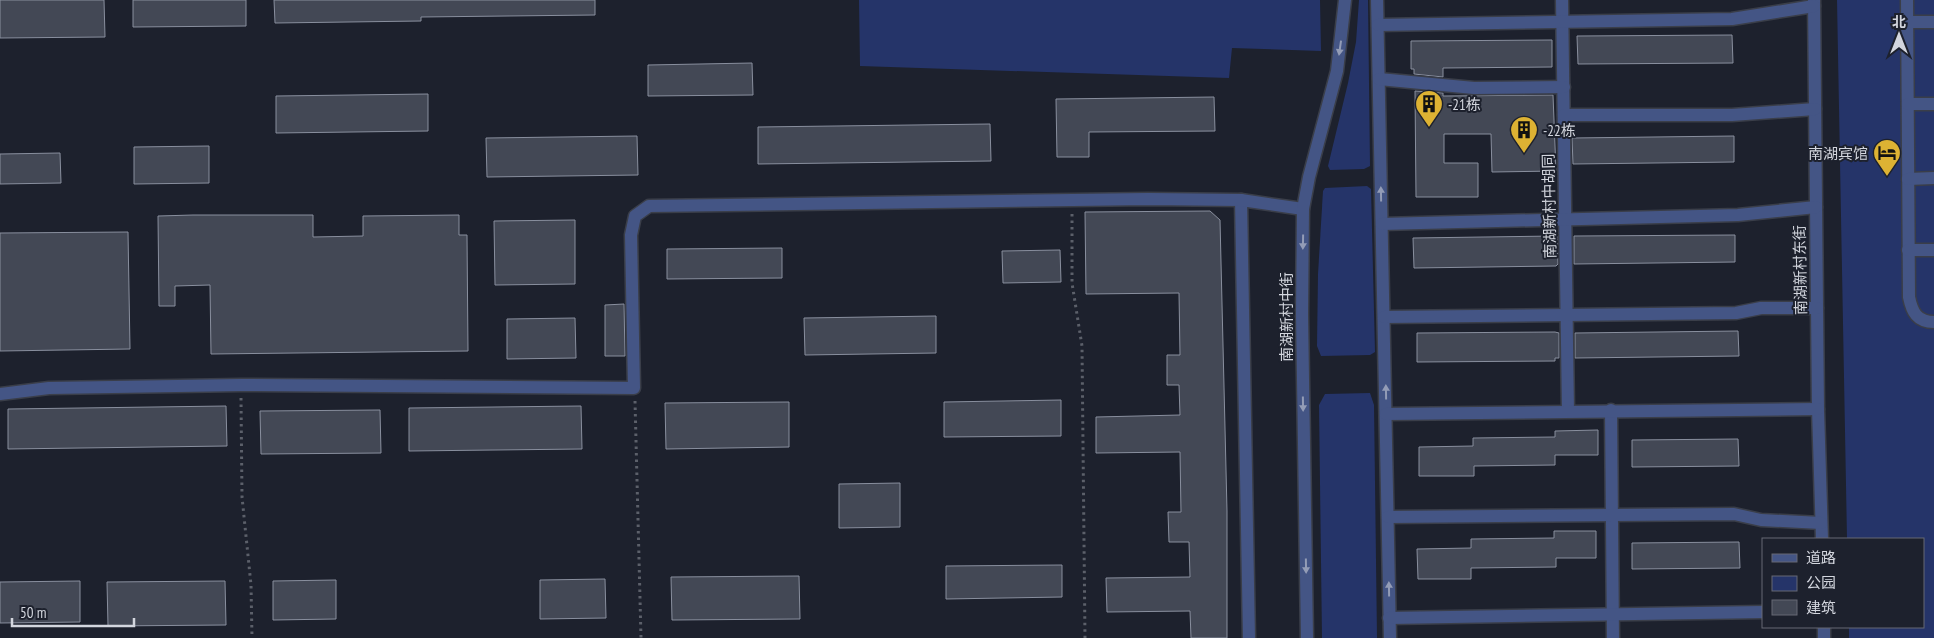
<svg xmlns="http://www.w3.org/2000/svg" width="1934" height="638" viewBox="0 0 1934 638" font-family="'PT Sans Narrow','Noto Sans SC',sans-serif">
<style>
.green{fill:#253469}
.building{fill:#434855;stroke:#898f9e}
.lines{fill:none;stroke-linecap:round;stroke-linejoin:round}
.minor-casing{stroke:#3a3e49;stroke-width:15}
.path{stroke:#5c606a;stroke-width:3;stroke-dasharray:2.5 4;stroke-linecap:butt}
.minor{stroke:#445585;stroke-width:12}
.oneway{fill:#939cb6}
.labels{text-anchor:middle;dominant-baseline:central;stroke-width:4;stroke-linejoin:round;paint-order:stroke}
.poi-label{font-size:15px;fill:#d3d6de;stroke:#1d212d;text-anchor:start}
.street-label{font-size:15px;fill:#d3d6de;stroke:#1d212d}
</style>
<rect width="100%" height="100%" fill="#1d212d"/>
<g class="green">
<path d="M859 0H1320L1321 51 1232 48 1229 78 860 66Z"/>
<path d="M1359 0H1368L1370 166 1364 169 1330 170 1328 166 1348 83 1356 42Z"/>
<path d="M1837 0H1934V638H1849V627H1923V539H1847Z"/>
<path d="M1367 186 1371 189 1375 352 1370 355 1321 356 1317 346 1318 274 1323 191 1325 188Z"/>
<path d="M1370 393 1374 405 1377 638H1322L1319 405 1325 394Z"/>
</g>
<g class="building">
<path d="M0 0H104L105 37 0 38Z"/>
<path d="M133 0H246V26L133 27Z"/>
<path d="M274 0H595V15L421 17V21L275 23Z"/>
<path d="M1732 35 1733 63 1578 64 1577 36Z"/>
<path d="M1552 40V67L1443 68V77L1414 74V69H1411V41Z"/>
<path d="M752 63 753 95 648 96V65Z"/>
<path d="M1415 91 1443 93V96L1553 95 1556 171 1492 172 1491 134H1444V163H1478V197H1416Z"/>
<path d="M428 94V131L276 133V96Z"/>
<path d="M1214 97 1215 131 1089 132V157H1057L1056 99Z"/>
<path d="M990 124 991 161 758 164V127Z"/>
<path d="M637 136 638 175 487 177 486 138Z"/>
<path d="M1734 136V162L1573 164 1572 138Z"/>
<path d="M209 146V183L134 184V147Z"/>
<path d="M60 153 61 183 0 184V154Z"/>
<path d="M1210 211 1220 220 1227 511V638H1191L1190 611 1107 612 1106 578 1190 577 1189 542H1169L1168 512H1181L1180 452 1096 453V417L1180 415 1179 385H1167V355H1180L1179 293 1086 294 1085 212Z"/>
<path d="M193 215H313V237L363 236V216L459 215V235H467L468 351 211 354 210 285 175 286V306H159L158 216Z"/>
<path d="M575 220V284L495 285 494 221Z"/>
<path d="M128 232 130 349 0 351V233Z"/>
<path d="M1735 235V262L1574 264V236Z"/>
<path d="M1555 236H1557L1558 264 1556 266 1414 268 1413 238Z"/>
<path d="M782 248V278L667 279V249Z"/>
<path d="M1060 250 1061 282 1003 283 1002 251Z"/>
<path d="M624 304 625 356H605V305Z"/>
<path d="M936 316V353L805 355 804 318Z"/>
<path d="M575 318 576 358 507 359V319Z"/>
<path d="M1738 331 1739 356 1575 358V333Z"/>
<path d="M1555 332 1559 333V358H1555V361L1417 362V333Z"/>
<path d="M1061 400V436L944 437V402Z"/>
<path d="M789 402V447L666 449 665 403Z"/>
<path d="M226 406 227 446 8 449V409Z"/>
<path d="M581 406 582 449 409 451V408Z"/>
<path d="M380 410 381 453 261 454 260 411Z"/>
<path d="M1598 430V455H1555V465L1474 466V476H1419V447L1473 446V438L1555 437V431Z"/>
<path d="M1738 439 1739 466 1632 467V440Z"/>
<path d="M900 483V527L839 528V484Z"/>
<path d="M1554 531H1596V558H1556V567L1471 568V579H1418L1417 549 1471 548V539L1554 538Z"/>
<path d="M1739 542 1740 568 1632 569V543Z"/>
<path d="M1062 565V597L946 599V566Z"/>
<path d="M799 576 800 619 672 620 671 577Z"/>
<path d="M605 579 606 618 540 619V580Z"/>
<path d="M336 580V619L273 620V581Z"/>
<path d="M80 581V622L0 623V582Z"/>
<path d="M225 581 226 625 108 626 107 582Z"/>
</g>
<g class="lines">
<defs>
<g id="minor">
<path d="M1377 0 1390 638"/>
<path d="M1562 0 1568 411"/>
<path d="M1814 0 1818 409 1822 539"/>
<path d="M1907 0 1909 297C1912 312 1917 322 1934 322"/>
<path d="M1907 22H1934"/>
<path d="M1378 25 1732 19 1814 6"/>
<path d="M1379 79 1474 88 1564 87"/>
<path d="M1908 104H1934"/>
<path d="M1564 115H1732L1815 109"/>
<path d="M1908 179 1934 178"/>
<path d="M1241 200 1249 638"/>
<path d="M1382 224 1738 215 1816 207"/>
<path d="M1908 250H1934"/>
<path d="M1384 317 1736 313 1761 308H1817"/>
<path d="M0 394 49 388 241 385 634 388 631 235 635 216 649 206 1148 199 1241 200 1303 209"/>
<path d="M1611 410 1613 638"/>
<path d="M1386 414 1818 409"/>
<path d="M1388 517 1734 514 1761 520 1821 523"/>
<path d="M1389 618 1763 612"/>
<path d="M1824 627V638"/>
<path d="M1307 638 1302 314 1303 209 1309 177 1337 71 1345 0"/>
</g>
</defs>
<use href="#minor" class="minor-casing"/>
<g class="path">
<path d="M1072 214V283L1082 346 1085 638"/>
<path d="M241 398 242 497 251 585 252 638"/>
<path d="M635 401 641 638"/>
</g>
<use href="#minor" class="minor"/>
</g>
<defs><path id="oneway-solid" d="M-6-.8H1V-3.2L6.5 0L1 3.2V.8H-6Z" transform="scale(1.25)"/></defs>
<g class="oneway">
<use href="#oneway-solid" transform="translate(1340 48) rotate(98)"/>
<use href="#oneway-solid" transform="translate(1381 194) rotate(-91)"/>
<use href="#oneway-solid" transform="translate(1303 242) rotate(91)"/>
<use href="#oneway-solid" transform="translate(1386 392) rotate(-91)"/>
<use href="#oneway-solid" transform="translate(1303 404) rotate(89)"/>
<use href="#oneway-solid" transform="translate(1306 566) rotate(89)"/>
<use href="#oneway-solid" transform="translate(1389 589) rotate(-91)"/>
</g>
<defs>
<symbol id="building-pin" viewBox="-11 -11 22 30"><path d="M0 17L-7.5 6A9.5 9.5 0 1 1 7.5 6Z" fill="#ddb233" stroke="#1d212d"/><path d="M-4-6H4V6H1V3H-1V6H-4ZM-2.5-4.3h1.7v1.8h-1.7ZM.8-4.3h1.7v1.8H.8ZM-2.5-1h1.7V.8h-1.7ZM.8-1h1.7V.8H.8Z" fill="#111"/></symbol>
<symbol id="hotel-pin" viewBox="-11 -11 22 30"><path d="M0 17L-7.5 6A9.5 9.5 0 1 1 7.5 6Z" fill="#ddb233" stroke="#1d212d"/><path d="M-6-4.5h1.5V1H6V5H4.5V3h-9V5H-6ZM-4 0a1.8 1.8 0 1 1 3.6 0ZM.5 0V-2.5h3Q6-2.5 6 0Z" fill="#111"/></symbol>
</defs>
<g fill-rule="evenodd">
<use href="#building-pin" x="1413" y="88" width="32" height="43"/>
<use href="#building-pin" x="1508" y="114" width="32" height="43"/>
<use href="#hotel-pin" x="1871" y="137" width="32" height="43"/>
</g>
<g class="labels">
<g class="poi-label">
<text x="1448" y="104">-21栋</text>
<text x="1543" y="130">-22栋</text>
<text x="1868" y="153" text-anchor="end">南湖宾馆</text>
</g>
<g class="street-label">
<text transform="translate(1549 206) rotate(-91)">南湖新村中胡同</text>
<text transform="translate(1800 270) rotate(-91)">南湖新村东街</text>
<text transform="translate(1286 317) rotate(-90)">南湖新村中街</text>
</g>
</g>
<rect x="1762" y="538" width="162" height="90" fill="#1d212d" stroke="#666974"/>
<rect x="1772" y="554" width="25" height="8" fill="#445585" stroke="#666974"/>
<text x="1806" y="563" font-size="15" fill="#d3d6de">道路</text>
<rect x="1772" y="576" width="25" height="15" fill="#253469" stroke="#666974"/>
<text x="1806" y="588" font-size="15" fill="#d3d6de">公园</text>
<rect x="1772" y="600" width="25" height="15" fill="#434855" stroke="#666974"/>
<text x="1806" y="613" font-size="15" fill="#d3d6de">建筑</text>
<g transform="translate(1899 35)" stroke="#1d212d" stroke-width="4" paint-order="stroke">
<path d="M0-4L9 19L0 12L-9 19Z" fill="#d3d6de"/>
<text y="-8" font-size="14" font-weight="bold" text-anchor="middle" fill="#d3d6de">北</text>
</g>
<path d="M12 618v8h122v-8" fill="none" stroke="#d3d6de" stroke-width="2.5"/>
<text x="20" y="618" font-size="15" fill="#d3d6de" stroke="#1d212d" stroke-width="4" paint-order="stroke">50 m</text>
</svg>
